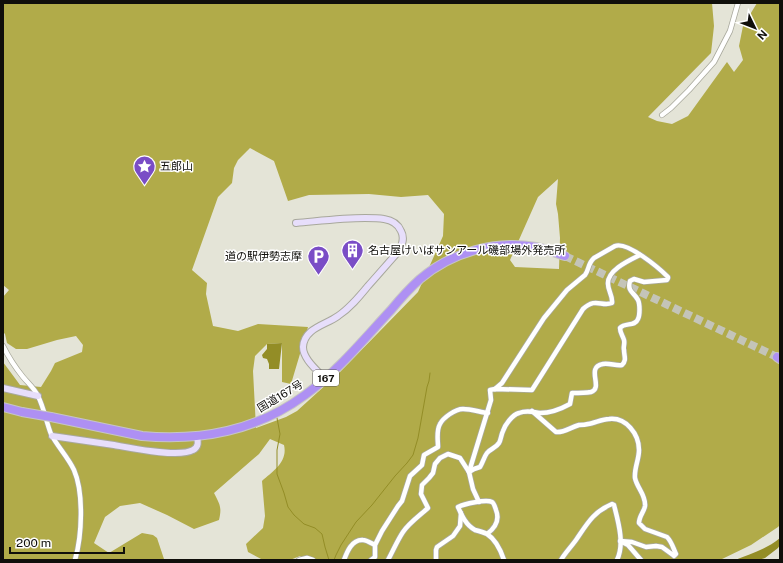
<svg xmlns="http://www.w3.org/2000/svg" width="783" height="563" viewBox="0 0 783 563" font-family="'Public Sans','Noto Sans JP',sans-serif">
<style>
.forest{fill:#b1ab49;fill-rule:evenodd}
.water{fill:#938d26}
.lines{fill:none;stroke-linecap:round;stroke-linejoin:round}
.stream{stroke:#938d26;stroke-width:1}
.highway-tunnel{stroke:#c4c4b8;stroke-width:8;stroke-dasharray:8 4;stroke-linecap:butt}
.street-casing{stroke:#a8a89c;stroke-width:6}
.secondary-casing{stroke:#a8a89c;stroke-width:8}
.highway-casing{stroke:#c6c5c4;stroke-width:10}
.street{stroke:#fff;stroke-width:4.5}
.secondary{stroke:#e7defb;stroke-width:6}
.highway{stroke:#ae90f3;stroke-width:8}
.highway-bridge-casing{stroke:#c6c5c4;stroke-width:10;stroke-linecap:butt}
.highway-bridge{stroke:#ae90f3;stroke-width:8}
.labels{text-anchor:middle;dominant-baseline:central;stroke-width:3;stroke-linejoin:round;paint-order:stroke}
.shield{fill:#fff;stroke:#585754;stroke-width:1}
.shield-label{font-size:10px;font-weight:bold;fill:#100f0b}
.poi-label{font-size:11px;fill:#100f0b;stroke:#fff;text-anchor:start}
.street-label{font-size:11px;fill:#100f0b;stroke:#fff}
</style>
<rect width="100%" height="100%" fill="#e4e4d7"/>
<path class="forest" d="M3 3H712L714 26 711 53 648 117 657 121 672 124 688 116 727 62 734 72 743 60 739 46 743 26 757 3H780V525L778 527 751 545 720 560H304L300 556 290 560H263L248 552 246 544 263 528 265 516 262 481C273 471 288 462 284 445L270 439 259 454 214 493C220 505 222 507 219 520L194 529 167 515 140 503 120 506 105 517 94 543 109 553 142 533 153 535 157 538 164 559V560H3V362L20 385 41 387 51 371 55 363 82 352 83 345 76 336 57 340 27 349H16L7 343 5 334 3 332V297L9 290 3 285ZM250 148 274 161 288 201 309 195 369 194 401 197 428 195 444 214 443 236 418 292 340 372 297 411 286 417 256 428 253 371 255 356 267 344 282 343V382L291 384 308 327 258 324 238 331 213 326 206 294 207 283 192 270 218 197 232 183 234 168 238 160ZM558 179 556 204 558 214 560 238 559 269 515 267 510 260 538 197Z"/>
<g class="water">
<path d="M282 343 279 369H269V364L267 359 263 358 262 355 267 349V344Z"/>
<path d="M780 538V545L778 548 765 558 759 560H735C750 554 767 549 780 538Z"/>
</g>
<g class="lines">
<g class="stream">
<path d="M277 418 280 434 277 450V474L284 493 288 507 294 515 304 524 315 528 322 534 325 547 329 560"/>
<path d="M334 560 336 555 341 545 356 522 372 505 395 476 407 463 413 455 418 438 427 387 429 381 430 373"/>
</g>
<path class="highway-tunnel" d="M565 256 777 357"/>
<defs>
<g id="street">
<path d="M662 115 671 108 689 90 714 62 730 31 738 3"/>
<path d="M3 346C9 358 15 367 23 377 28 383 35 389 38 396 44 408 46 421 51 434 57 446 68 457 74 470 84 493 82 536 75 560"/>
<path d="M532 411 556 432C564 433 571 427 579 425 582 425 585 425 588 424 595 423 602 419 609 419 626 417 639 434 639 450 639 460 634 468 635 478 637 488 646 495 645 506 644 512 639 516 639 523L645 529 667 537C672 542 673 548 676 554L674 556 673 555 662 547 656 546 646 547 632 542 620 541"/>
<path d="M469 472 474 469 480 467C483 462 484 457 487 453 490 449 496 448 499 443 501 440 501 435 503 431 505 425 512 415 519 413 527 410 532 412 540 413 550 413 561 409 570 404L572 393C578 393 585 393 591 392 604 388 585 367 603 364 610 363 616 366 622 365 627 360 624 356 624 350 623 347 625 344 624 340 623 336 620 333 620 328 625 322 635 327 638 319 640 315 640 304 638 300 634 292 627 292 630 281L634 279 644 282 667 280 668 278V277C659 268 627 241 615 246L594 258C588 263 589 270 585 275L567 290 544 318 511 369 502 383 495 389"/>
<path d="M469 472 491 400 490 390 495 389 532 390 583 309C596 297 601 307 612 303 613 296 608 291 608 284 607 270 630 260 640 255"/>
<path d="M487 534C495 528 500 520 496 510 495 507 494 503 492 502 486 499 464 504 458 507 462 516 466 525 475 530 479 531 483 532 487 534 495 539 501 551 504 560"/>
<path d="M622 542 628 545 641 560"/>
<path d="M299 560 307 558 313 560"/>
<path d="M344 560C347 552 352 539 363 540 366 540 371 543 375 545"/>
<path d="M371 560 375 557V545L382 531 398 506 402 501 410 476 422 465 424 455 438 447C438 440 436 431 440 424 443 418 455 409 463 409 471 409 480 412 488 413"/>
<path d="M388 560C393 551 397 541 403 532 409 523 419 516 428 508L421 494 422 485 429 478 433 473 435 464 440 458 448 454 460 458 469 472 473 489 479 502"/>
<path d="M436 560V550L437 547 453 536 460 526 461 513"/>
<path d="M561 560C565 553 571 547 576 540 587 524 593 512 612 504L614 505C618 521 625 544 617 560"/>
</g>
<g id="secondary">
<path d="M296 223C319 221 342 218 365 218 371 218 378 218 384 219 391 220 398 224 401 231 405 238 402 245 399 251 388 263 378 275 368 286 359 297 350 308 338 316 326 325 304 328 303 347 303 359 317 370 325 379"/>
<path d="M3 388 38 396"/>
<path d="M52 436C73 439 93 442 114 445 131 448 179 458 193 450 199 447 198 442 197 436"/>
</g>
<g id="highway">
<path d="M777 357 780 359"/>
<path d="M3 407 22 412"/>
<path d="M51 417 142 436C202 441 256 431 305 395 338 371 364 339 391 310 400 299 410 288 420 279 452 252 495 240 536 247 546 249 556 253 565 256"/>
</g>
</defs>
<use href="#street" class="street-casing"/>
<use href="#secondary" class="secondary-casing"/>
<use href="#highway" class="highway-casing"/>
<use href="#street" class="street"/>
<use href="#secondary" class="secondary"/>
<use href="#highway" class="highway"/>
<defs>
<path id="highway-bridge" d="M22 412 51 417"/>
</defs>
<use href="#highway-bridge" class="highway-bridge-casing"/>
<use href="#highway-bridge" class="highway-bridge"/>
</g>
<defs>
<symbol id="sight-pin" viewBox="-11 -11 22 30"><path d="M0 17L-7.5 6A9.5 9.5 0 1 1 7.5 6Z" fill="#7a4dc6" stroke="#fff"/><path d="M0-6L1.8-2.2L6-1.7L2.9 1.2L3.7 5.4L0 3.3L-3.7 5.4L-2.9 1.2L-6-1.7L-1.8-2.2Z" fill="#fff"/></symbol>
<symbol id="building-pin" viewBox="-11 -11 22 30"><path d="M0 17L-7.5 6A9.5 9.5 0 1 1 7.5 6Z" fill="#7a4dc6" stroke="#fff"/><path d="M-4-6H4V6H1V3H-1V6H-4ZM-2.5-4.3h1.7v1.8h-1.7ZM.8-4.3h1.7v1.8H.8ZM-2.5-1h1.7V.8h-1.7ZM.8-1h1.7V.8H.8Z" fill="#fff"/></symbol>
<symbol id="parking-pin" viewBox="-11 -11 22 30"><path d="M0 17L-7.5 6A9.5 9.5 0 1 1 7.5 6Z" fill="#7a4dc6" stroke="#fff"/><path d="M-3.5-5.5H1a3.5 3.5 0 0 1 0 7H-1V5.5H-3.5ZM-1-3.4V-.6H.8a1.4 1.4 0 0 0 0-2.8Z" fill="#fff"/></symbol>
</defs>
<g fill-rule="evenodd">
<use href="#sight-pin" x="132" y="154" width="25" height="34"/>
<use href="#building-pin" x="340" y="238" width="25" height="34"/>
<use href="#parking-pin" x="306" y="244" width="25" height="34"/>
</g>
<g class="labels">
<rect class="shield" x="313" y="370" width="26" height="16" rx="3"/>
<g class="shield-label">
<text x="326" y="378">167</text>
</g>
<g class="poi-label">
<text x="160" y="166">五郎山</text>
<text x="368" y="250">名古屋けいばサンアール磯部場外発売所</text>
<text x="302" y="256" text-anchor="end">道の駅伊勢志摩</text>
</g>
<g class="street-label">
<text transform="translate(280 396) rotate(-31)">国道167号</text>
</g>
</g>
<rect width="783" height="563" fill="none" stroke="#100f0b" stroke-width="8"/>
<g transform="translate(755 28) rotate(133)" stroke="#ffffff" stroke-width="3" paint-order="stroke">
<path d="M0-3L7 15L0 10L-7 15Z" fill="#100f0b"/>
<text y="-6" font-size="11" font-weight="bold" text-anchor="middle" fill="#100f0b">N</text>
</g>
<path d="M10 547v6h114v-6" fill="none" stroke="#100f0b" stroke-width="2"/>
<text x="16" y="547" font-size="12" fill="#100f0b" stroke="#ffffff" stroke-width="3" paint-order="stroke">200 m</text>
</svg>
